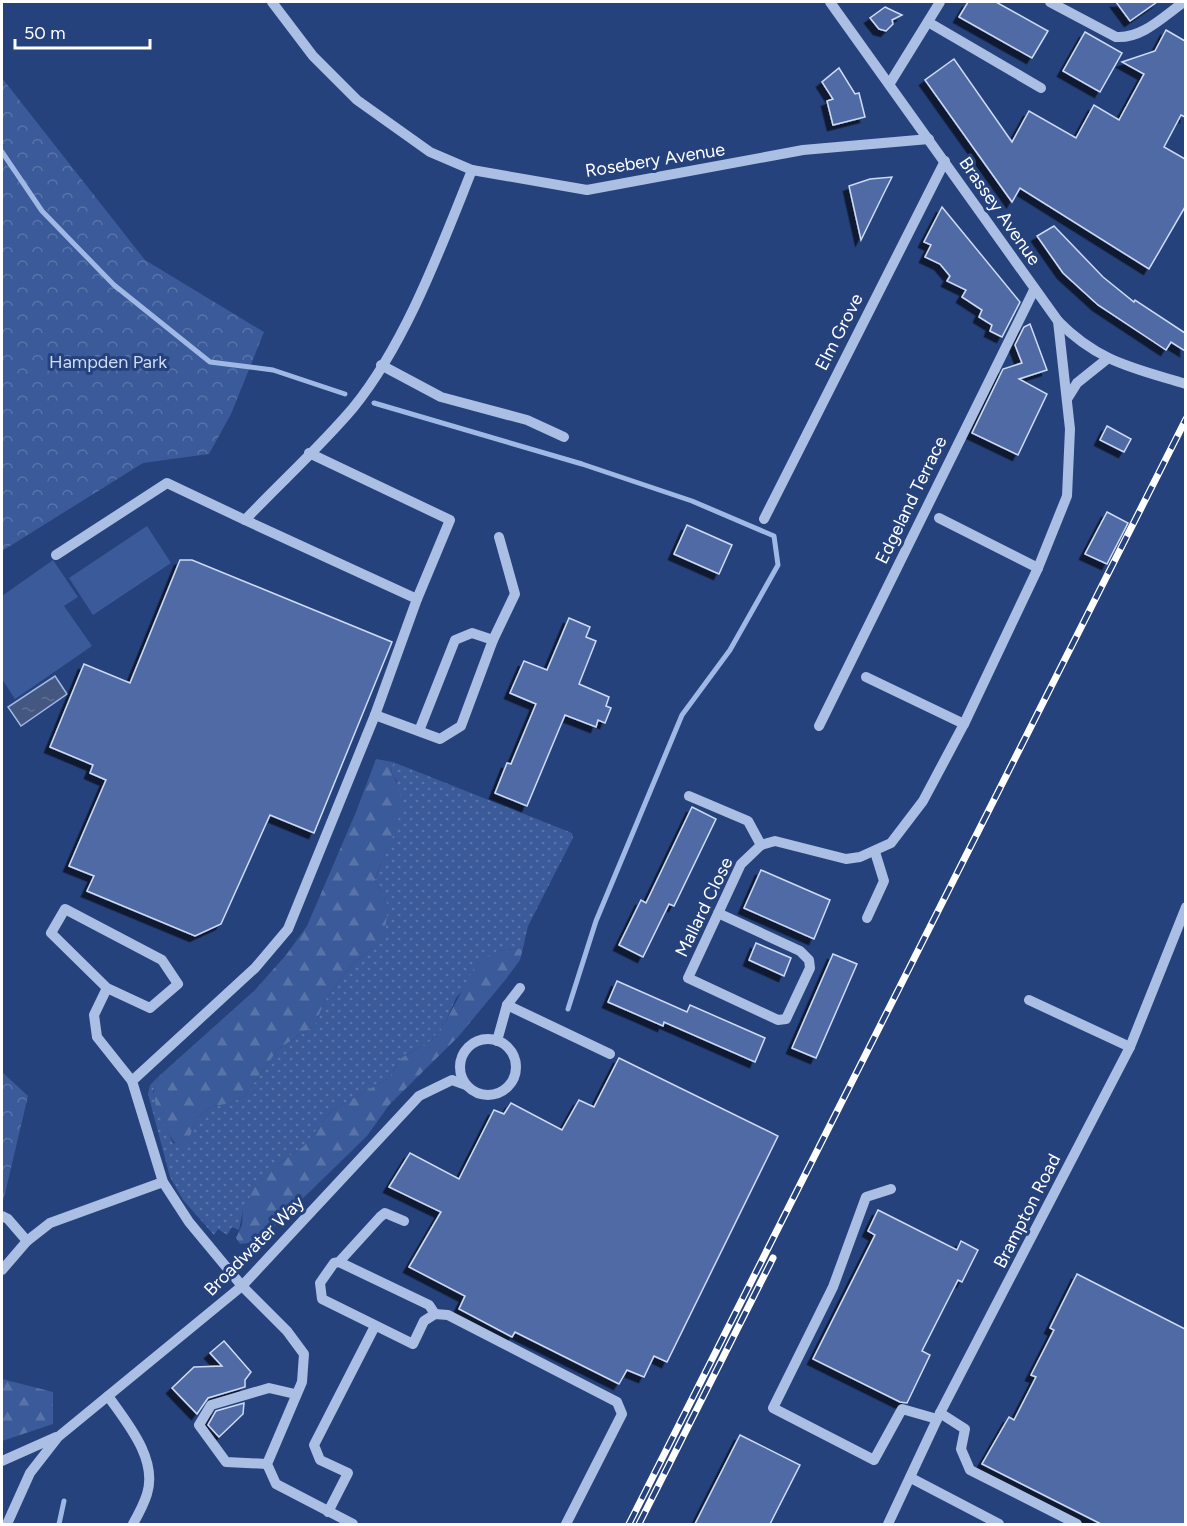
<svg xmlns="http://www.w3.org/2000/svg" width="1187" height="1526" viewBox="0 0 1187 1526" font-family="Figtree,sans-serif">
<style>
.grass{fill:url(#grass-dots)}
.forest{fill:url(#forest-firs)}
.park{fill:url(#park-crowns)}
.pitch{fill:#3a5a99}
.water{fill:url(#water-ripples);stroke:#9fb8e5;stroke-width:1.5}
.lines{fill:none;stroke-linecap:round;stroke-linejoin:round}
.stream{stroke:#9fb8e5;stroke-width:5}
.building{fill:#4f6ba4;stroke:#cedbf4;stroke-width:1.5;filter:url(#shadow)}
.minor{stroke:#abbee4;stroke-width:10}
.rail-casing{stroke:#fff;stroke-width:7}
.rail{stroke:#26427c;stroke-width:4.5;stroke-dasharray:14;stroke-linecap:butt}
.labels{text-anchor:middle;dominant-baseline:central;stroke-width:6;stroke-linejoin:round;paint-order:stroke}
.street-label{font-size:18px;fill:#fff;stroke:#26427c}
.park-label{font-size:18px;fill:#cedbf4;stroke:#26427c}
</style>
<defs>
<pattern id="grass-dots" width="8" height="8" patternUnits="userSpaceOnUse" patternTransform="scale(1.5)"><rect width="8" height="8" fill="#3a5a99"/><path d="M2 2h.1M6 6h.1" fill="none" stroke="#5873a8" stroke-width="1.8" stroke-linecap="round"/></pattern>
<pattern id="forest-firs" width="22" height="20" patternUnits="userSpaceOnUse" patternTransform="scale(1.5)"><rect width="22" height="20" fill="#3a5a99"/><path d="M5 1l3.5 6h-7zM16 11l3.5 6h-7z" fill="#5873a8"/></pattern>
<pattern id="park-crowns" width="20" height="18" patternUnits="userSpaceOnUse" patternTransform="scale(1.5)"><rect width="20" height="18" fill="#3a5a99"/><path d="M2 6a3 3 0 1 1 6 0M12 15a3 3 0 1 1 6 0" fill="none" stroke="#5873a8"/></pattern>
<pattern id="water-ripples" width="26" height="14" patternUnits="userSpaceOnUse" patternTransform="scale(1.5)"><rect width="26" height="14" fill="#435781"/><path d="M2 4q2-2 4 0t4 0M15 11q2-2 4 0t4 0" fill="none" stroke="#5f7094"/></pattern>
<filter id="shadow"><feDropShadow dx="-5.5" dy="5.5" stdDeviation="0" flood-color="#0009"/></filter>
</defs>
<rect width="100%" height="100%" fill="#26427c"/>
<path class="grass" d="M393 762 572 833 573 838 528 926 523 948 497 951 456 998 446 1021 432 1040 401 1058 389 1078 332 1110 304 1146 277 1165 243 1210 239 1230 232 1227 227 1235 218 1229 214 1235 183 1200 170 1177 148 1094 150 1085 159 1076 153 1091 161 1117 173 1143 182 1144 190 1137 196 1119 212 1106 228 1104 245 1096 278 1049 314 1026 326 999 353 963 372 949 388 906 375 880 392 835 397 781 391 772Z"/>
<g class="forest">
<path d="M376 759 393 762 391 772C416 809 386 844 375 880L388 906 385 930 372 949 353 963 326 999 314 1026 278 1049 245 1096 228 1104 212 1106 196 1119 190 1137 181 1148C169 1141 152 1104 154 1090 154 1086 158 1080 159 1076L255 990 286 955 307 926 356 812Z"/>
<path d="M523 948 520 960 506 979 458 1037 389 1105 367 1136 258 1242 240 1244 236 1238 242 1225 243 1210 255 1187 277 1165 304 1146 332 1110 389 1078 401 1058 432 1040 446 1021 475 966 497 951Z"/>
<path d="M2 1379 53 1392V1424L2 1441Z"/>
</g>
<g class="park">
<path d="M2 78 145 260 264 332 231 414 209 454 143 463 2 551Z"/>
<path d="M2 1072 28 1096 2 1206Z"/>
</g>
<g class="pitch">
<path d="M147 526 171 563 93 615 69 578Z"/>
<path d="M53 560 78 597 64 606 92 646 15 699 2 679V596Z"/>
</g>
<path class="water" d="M55 676 67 694 21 726 8 707Z"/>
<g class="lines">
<g class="stream">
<path d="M2 152 42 211 114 285 210 362 273 370 345 394"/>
<path d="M374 403 582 464 692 501 774 536 778 565 730 650 682 715 596 921 568 1009"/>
<path d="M59 1524 64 1501"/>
</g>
</g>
<g class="building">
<path d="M968 2H996L1048 31 1032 58 959 17Z"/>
<path d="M1116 2H1157L1130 21Z"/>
<path d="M885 7 902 15 892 20 893 24 886 31 879 29 870 18Z"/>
<path d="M1166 30 1185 41V117L1181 115 1164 147 1185 159V207L1149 269 1020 188 1012 202 925 80 954 59 1012 142 1029 111 1076 138 1094 105 1119 120 1144 74 1122 62 1155 51Z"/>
<path d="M1085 32 1122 53 1100 92 1063 71Z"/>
<path d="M839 68 855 94 859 93 865 117 833 125 827 101 833 99 822 82Z"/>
<path d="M892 177 883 195 861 240 849 186 870 179Z"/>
<path d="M942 207 1020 302 1002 337 990 331 992 325 979 317 982 310 962 297 966 290 947 281 950 276 940 264 925 257 931 245 924 242Z"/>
<path d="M1054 226 1103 277 1134 302 1135 300 1185 333V351L1171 342 1166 350 1154 342 1098 305 1063 273 1037 236Z"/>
<path d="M1030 324 1047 370 1019 379 1047 394 1018 455 972 433 1003 369 1022 363 1015 345 1024 327Z"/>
<path d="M1107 426 1131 439 1124 452 1100 440Z"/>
<path d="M1107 512 1128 523 1107 564 1085 554Z"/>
<path d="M687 525 732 545 719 574 674 554Z"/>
<path d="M180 560H192L392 642 314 833 270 815 221 924 195 936 87 891 94 876 69 866 106 780 90 773 93 765 50 747 84 664 130 683Z"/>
<path d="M569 618 590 627 586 637 596 641 579 684 609 697 606 706 611 708 605 723 598 720 596 727 565 715 527 806 495 793 507 763 511 764 536 704 510 693 524 661 547 670Z"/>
<path d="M692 807 716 819 674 906 669 904 643 957 619 945 641 900 646 903Z"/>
<path d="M761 870 830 900 814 939 744 908Z"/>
<path d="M756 943 791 958 784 976 749 960Z"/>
<path d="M833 954 857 964 816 1058 792 1048Z"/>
<path d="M617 981 687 1012 690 1005 765 1038 755 1062 664 1022 663 1026 608 1002Z"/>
<path d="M619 1058 778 1136 667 1362 654 1356 644 1377 627 1370 619 1384 515 1332 512 1337 459 1309 465 1296 409 1267 441 1212 389 1187 410 1153 459 1179 494 1110 504 1114 511 1103 562 1130 579 1100 594 1107Z"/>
<path d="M878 1210 957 1250 961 1241 978 1250 962 1282 958 1280 922 1351 930 1355 907 1403 900 1402 813 1359 875 1235 868 1231Z"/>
<path d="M1077 1274 1185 1329V1524H1101L982 1464 1009 1417 1014 1420 1036 1377 1031 1375 1054 1330 1050 1328Z"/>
<path d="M224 1341 251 1372 245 1380V1387L208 1398 197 1414 172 1388 194 1367 222 1366 210 1353Z"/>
<path d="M244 1403 243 1414 219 1437 208 1425 216 1411Z"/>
<path d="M740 1435 800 1465 770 1524H695Z"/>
</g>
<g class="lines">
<g class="minor">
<path d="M272 2 313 56 357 100 430 152 472 170 587 190 803 150 929 139"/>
<path d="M830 2 1058 321C1098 362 1134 368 1186 384"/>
<path d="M1050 2 1116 37C1142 39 1164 16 1184 2"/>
<path d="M928 22 1041 88"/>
<path d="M890 83 940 2"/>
<path d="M381 365 441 397 527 420 564 437"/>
<path d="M1067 399 1077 383 1107 359"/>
<path d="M309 453 450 520 417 599 375 715 288 929 255 968 132 1081 163 1182 189 1222 242 1286 287 1331 304 1354 302 1382 267 1464 276 1484 353 1524"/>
<path d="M939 518 1038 568"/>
<path d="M764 519 945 161"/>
<path d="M56 555 167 483 245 520"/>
<path d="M417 599 245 520C280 483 320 447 353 408 406 343 441 247 472 170"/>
<path d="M493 640 515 594 499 537"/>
<path d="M866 677 964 724"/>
<path d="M375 715 440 739 461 726 493 640 472 633 455 640 419 731"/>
<path d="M819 726 1034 290"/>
<path d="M689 796 748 821 761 845"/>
<path d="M718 913 800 951 809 960 810 968 786 1019 778 1020 688 978 741 864 761 845 775 841 846 859 860 857 891 843 923 801 964 724 1038 568 1067 496 1070 429 1058 321"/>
<path d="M867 918 884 881 875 852"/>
<path d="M107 988 150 1008 178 984 162 960 65 909 51 933 107 988 94 1015 97 1037 132 1081"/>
<path d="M1029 1000 1130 1047"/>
<path d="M507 1005 610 1054"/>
<circle cx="488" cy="1067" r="28"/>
<path d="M497 1041 507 1005 520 988"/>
<path d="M891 1189 866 1197 833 1287 773 1408 874 1460 902 1409 937 1419"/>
<path d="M2 1216 8 1219 27 1241"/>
<path d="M404 1221 385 1213 380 1217 339 1262 334 1263 320 1283 322 1299 413 1344 424 1321 435 1314 448 1315 617 1402 622 1414 566 1524"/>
<path d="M339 1262 429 1305 435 1314"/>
<path d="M2 1270 27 1241 50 1223 163 1182"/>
<path d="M108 1396C127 1423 158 1459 147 1494 144 1504 138 1515 133 1524"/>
<path d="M940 1413 965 1429 961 1449 970 1470 1077 1524"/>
<path d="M2 1461 56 1437"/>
<path d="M267 1464 226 1462 199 1425 211 1405 269 1388 295 1394"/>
<path d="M911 1478 999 1524"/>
<path d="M328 1512 348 1473 320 1460 314 1445 375 1326"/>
<path d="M7 1524 30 1473 58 1437 242 1286 419 1096 452 1080 466 1085"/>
<path d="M888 1524 940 1413 1130 1047 1186 907"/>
</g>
<defs>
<g id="rail">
<path d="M629 1524 1186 419"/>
<path d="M639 1524 773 1258"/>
</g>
</defs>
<use href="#rail" class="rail-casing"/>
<use href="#rail" class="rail"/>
</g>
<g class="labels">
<g class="street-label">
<text transform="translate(655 160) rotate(-9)">Rosebery Avenue</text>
<text transform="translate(1000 211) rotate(55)">Brassey Avenue</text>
<text transform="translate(839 332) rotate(-63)">Elm Grove</text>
<text transform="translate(911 500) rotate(-64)">Edgeland Terrace</text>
<text transform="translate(704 907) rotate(-64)">Mallard Close</text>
<text transform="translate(1027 1211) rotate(-63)">Brampton Road</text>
<text transform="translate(254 1246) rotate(-45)">Broadwater Way</text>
</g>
<g class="park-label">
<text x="108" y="362">Hampden Park</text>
</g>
</g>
<rect width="1187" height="1526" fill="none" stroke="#ffffff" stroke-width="6"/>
<path d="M15 39v9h135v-9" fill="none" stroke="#ffffff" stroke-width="3"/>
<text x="24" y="39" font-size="18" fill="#ffffff" stroke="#26427c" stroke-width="4.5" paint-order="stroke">50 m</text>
</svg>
